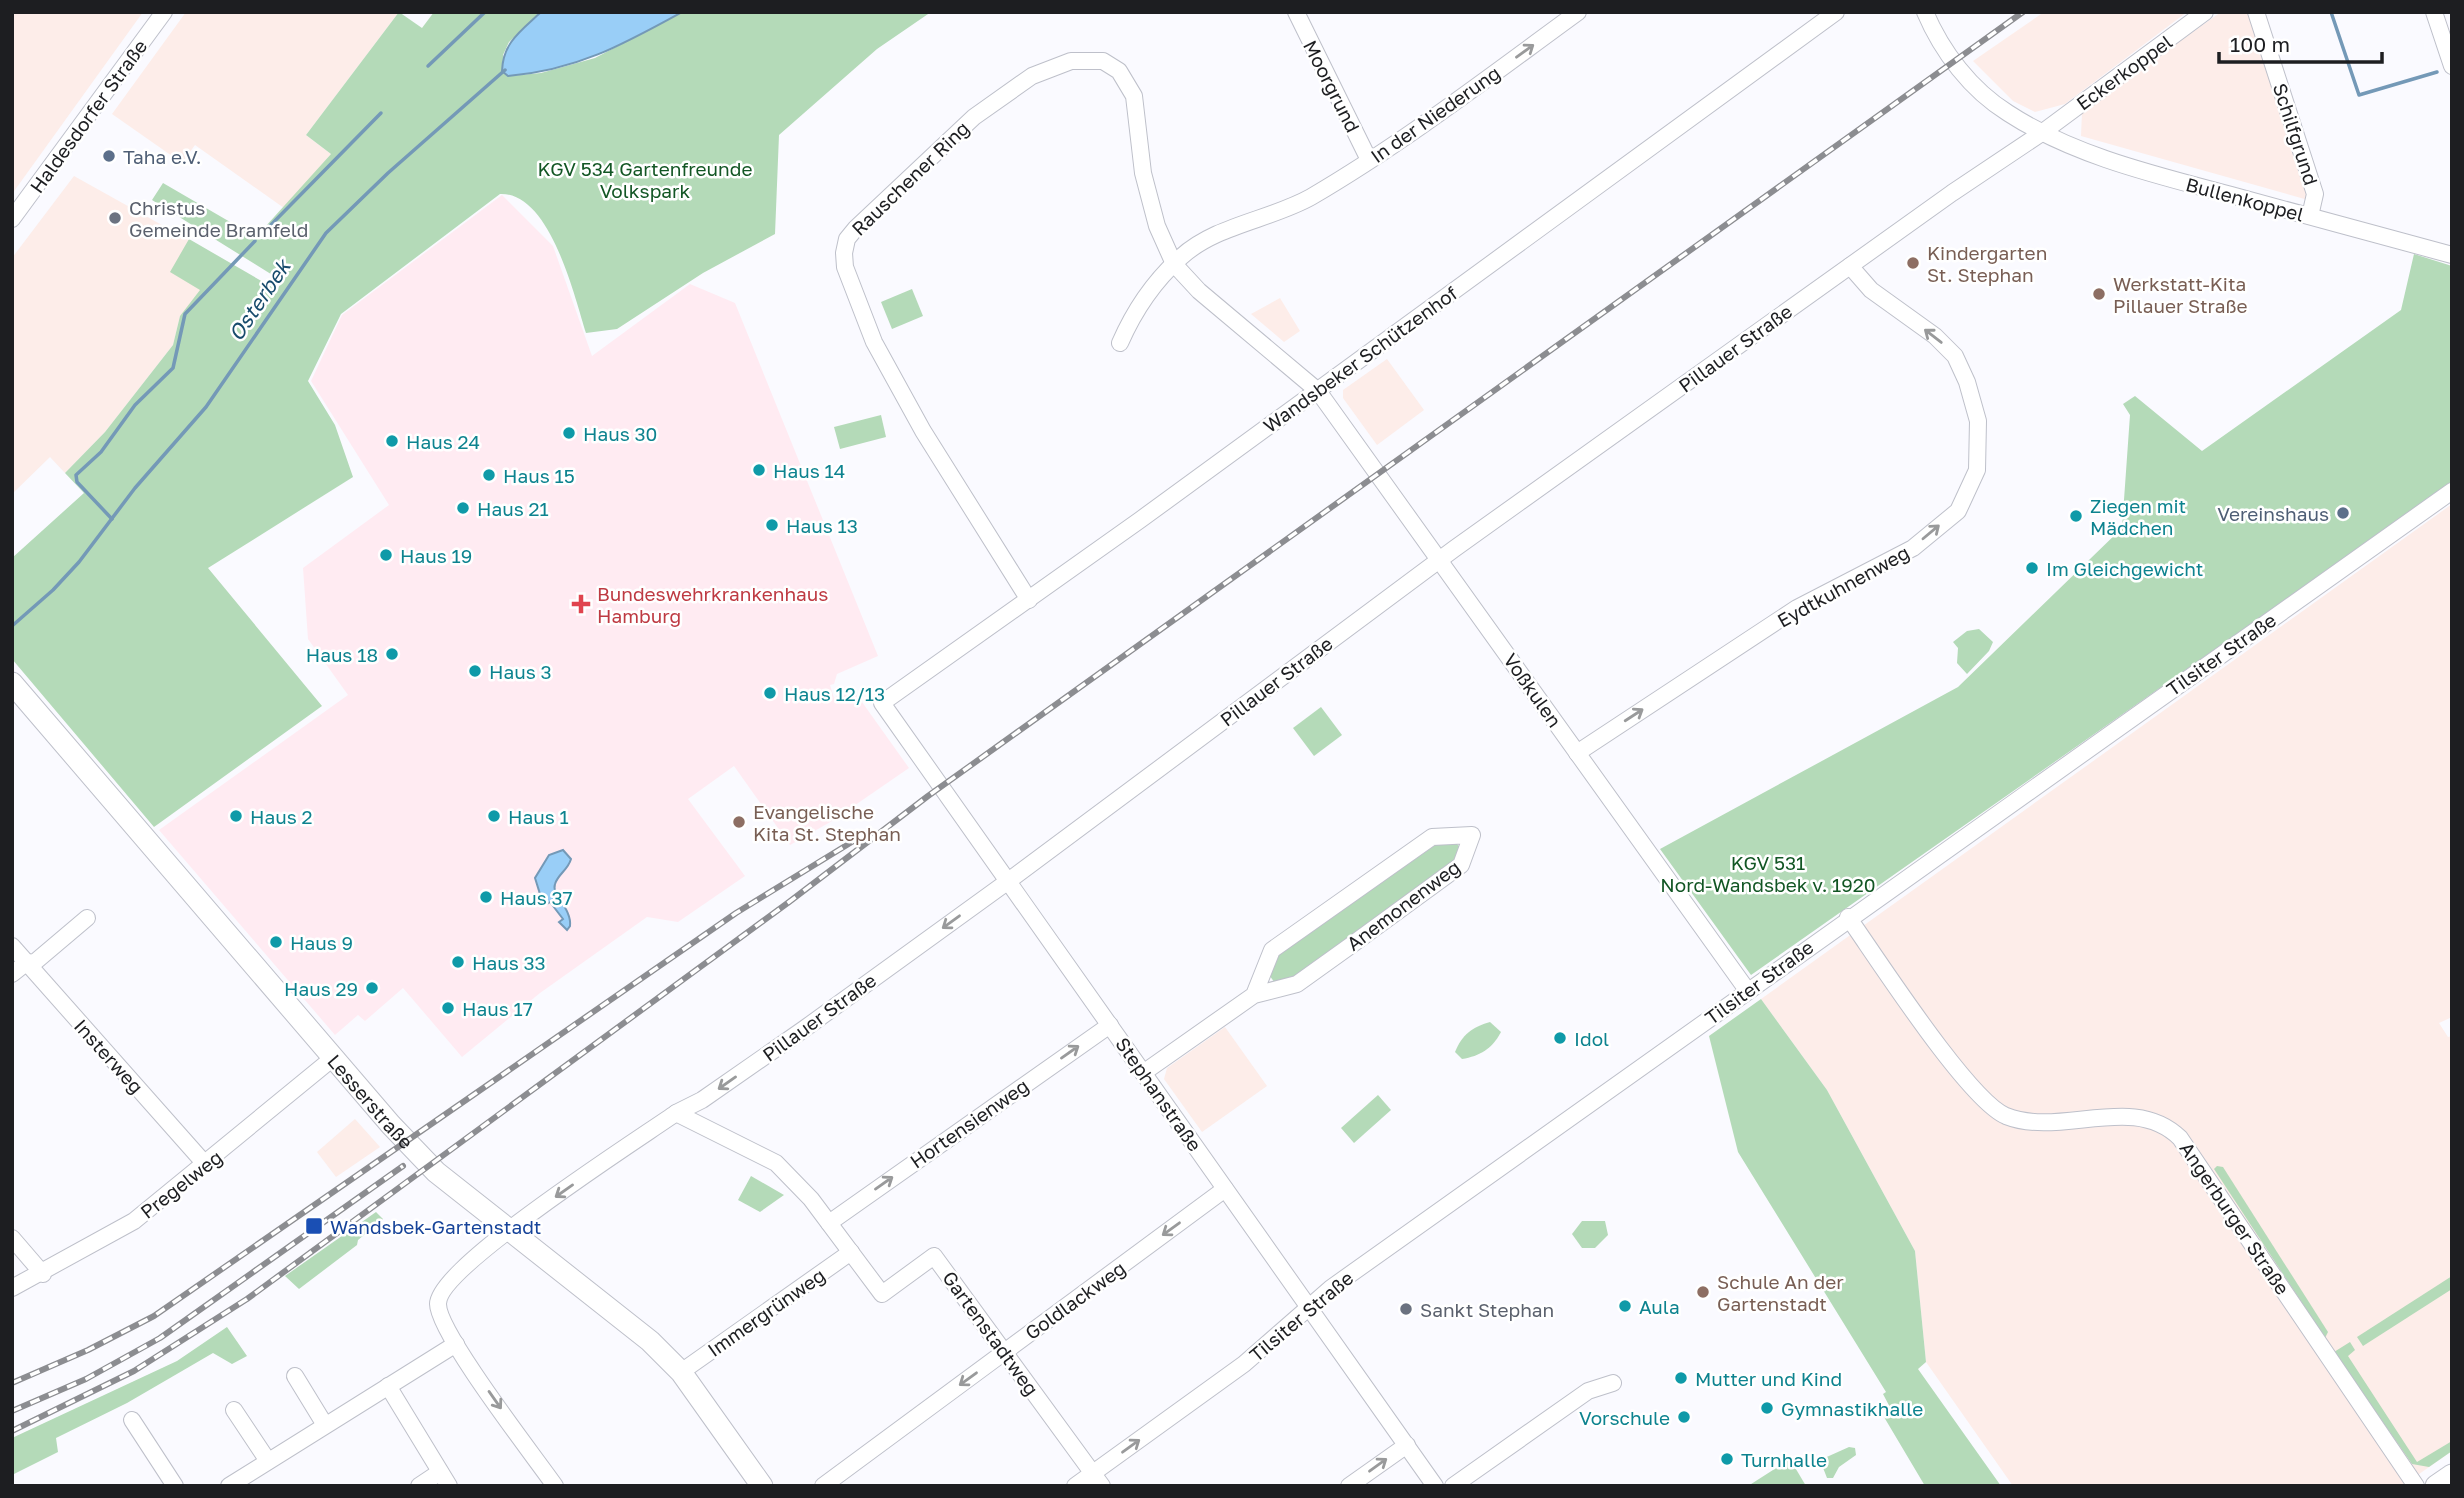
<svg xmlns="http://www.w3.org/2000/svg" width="2464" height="1498" viewBox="0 0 2464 1498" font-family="'Golos Text',sans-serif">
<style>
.commercial{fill:#fdede9}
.medical{fill:#ffebf2}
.green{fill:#b4dab8}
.water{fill:#99cef7;stroke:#7499b7;stroke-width:2}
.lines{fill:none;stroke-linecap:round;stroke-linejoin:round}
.stream{stroke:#7499b7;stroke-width:3.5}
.minor-casing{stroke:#bec0ca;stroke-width:18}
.major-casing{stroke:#bec0ca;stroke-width:23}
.minor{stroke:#fff;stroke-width:16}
.major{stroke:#fff;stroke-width:21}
.rail-casing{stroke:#8c8d91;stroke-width:6}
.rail{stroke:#fff;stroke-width:3.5;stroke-dasharray:10;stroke-linecap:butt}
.oneway{stroke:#999a9b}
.service-dot{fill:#5c6f8a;stroke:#fff;stroke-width:2.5}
.worship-dot{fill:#6b7280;stroke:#fff;stroke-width:2.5}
.education-dot{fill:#8d6e63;stroke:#fff;stroke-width:2.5}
.culture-dot{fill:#0f9aa8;stroke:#fff;stroke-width:2.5}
.health-dot{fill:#e0444e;stroke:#fff;stroke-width:2.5}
.transit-dot{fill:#1a4fb4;stroke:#fff;stroke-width:2.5}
.labels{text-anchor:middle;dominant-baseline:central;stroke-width:5;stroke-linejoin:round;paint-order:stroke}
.street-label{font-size:19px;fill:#1d1e21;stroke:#fff}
.service-label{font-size:19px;fill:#4e5e75;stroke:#fff;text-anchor:start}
.park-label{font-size:19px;fill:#125624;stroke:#fff}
.worship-label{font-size:19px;fill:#5b616d;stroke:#fff;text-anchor:start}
.education-label{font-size:19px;fill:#785e54;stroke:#fff;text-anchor:start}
.culture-label{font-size:19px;fill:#0d838f;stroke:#fff;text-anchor:start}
.health-label{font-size:19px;fill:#be3a42;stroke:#fff;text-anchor:start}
.transit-label{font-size:19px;fill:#164399;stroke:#fff;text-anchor:start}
.water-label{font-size:21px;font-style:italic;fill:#174b6c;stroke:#fff}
</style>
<rect width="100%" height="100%" fill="#fafaff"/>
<g class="commercial">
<path d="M12 12H143L12 194Z"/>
<path d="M186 12H399L306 135 331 154 284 208 195 145 182 163 112 114Z"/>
<path d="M2044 12H2187L2065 104 2035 112 2013 101 1973 61Z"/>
<path d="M2221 12H2252L2308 200 2081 136 2082 111Z"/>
<path d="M74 176 230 263 180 316 173 345 105 432 65 473 50 457 12 494V258Z"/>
<path d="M1280 298 1300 331 1284 342 1251 314Z"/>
<path d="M1387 359 1424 410 1377 445 1343 398V390Z"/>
<path d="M2452 504V1017L2439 1023 2448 1037 2452 1036V1451L2402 1486H2013L1926 1362 1915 1251 1827 1090 1761 999Z"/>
<path d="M1225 1027 1267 1086 1202 1132 1164 1079 1167 1068Z"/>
<path d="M355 1119 380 1147 336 1177 317 1152Z"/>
</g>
<path class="medical" d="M502 195 553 246 592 356 690 284 735 303 878 656 837 674 834 684 830 685 834 698 852 688 909 768 832 821 790 845 734 766 688 799 745 876 678 922 647 917 540 993 462 1057 403 988 365 1021 358 1015 335 1035 159 830 348 695 308 639 303 568 389 505 311 381 342 315Z"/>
<g class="green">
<path d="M399 12 422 28 434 12H541L509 42 503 55 509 76 541 73 595 58 682 12H931L877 49 779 135 775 234 703 273 617 329 586 333C574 295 550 192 500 194L341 314 308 381 335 425 353 477 208 568 322 706 154 827 12 659V558L84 493 65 473 105 432 173 345 180 316 200 290 170 272 189 239 277 290 282 281 152 200 163 183 256 237 331 154 306 135Z"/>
<path d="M2414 254 2452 266V483L1751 975 1660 849 1958 687 2122 528 2130 415 2123 404 2135 396 2202 451 2401 310Z"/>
<path d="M912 289 923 316 892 329 881 302Z"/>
<path d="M881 415 886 437 840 449 834 427Z"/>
<path d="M1979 629 1993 642 1989 651 1967 674 1957 663 1958 648 1953 642 1967 631Z"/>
<path d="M1321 707 1342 735 1314 756 1293 728Z"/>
<path d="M1438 843H1456L1461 848 1455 863 1291 980 1275 983 1269 975 1278 955Z"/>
<path d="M1761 999 1827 1090 1915 1251 1926 1362 1918 1369 2001 1486H1925L1884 1417 1893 1413 1883 1394 1886 1392 1738 1152 1709 1036Z"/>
<path d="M1490 1022 1501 1032C1492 1049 1480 1056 1462 1059L1455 1052C1462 1035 1472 1027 1490 1022Z"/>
<path d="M1378 1095 1391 1110 1354 1143 1341 1128Z"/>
<path d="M2217 1166 2223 1167 2328 1332 2325 1338 2214 1169Z"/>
<path d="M751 1176 784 1195 760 1212 738 1200Z"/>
<path d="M376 1212 383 1219 358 1240 357 1245 299 1289 285 1276Z"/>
<path d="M1582 1221H1605L1608 1235 1595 1248H1582L1572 1234Z"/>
<path d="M2452 1276V1289L2363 1346 2357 1337Z"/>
<path d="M227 1327 247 1356 232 1364 213 1353 127 1403 56 1438 58 1452 12 1475V1438L177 1361Z"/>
<path d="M2350 1342 2355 1350 2348 1356 2417 1462 2452 1441V1451L2429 1467 2412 1464 2334 1352Z"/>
<path d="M1849 1447 1855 1448 1856 1455 1839 1467 1833 1478H1827L1820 1460Z"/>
<path d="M1790 1459 1806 1486H1748Z"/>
</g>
<g class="water">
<path d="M541 12H682C622 45 577 70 508 76L502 71C503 42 521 31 541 12Z"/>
<path d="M563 850 571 859C568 870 558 874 555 884 551 895 572 908 570 926L567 930 559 922 563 919 550 902 547 904 540 894 535 878 549 855Z"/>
</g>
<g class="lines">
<g class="stream">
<path d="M2331 12 2359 95 2437 72"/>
<path d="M428 66 485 12"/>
<path d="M260 236 381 113"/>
<path d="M112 519 77 482 76 475 101 452 135 405 173 368 185 314 255 241"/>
<path d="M12 626 53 590 79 562 135 488 206 407 326 233 388 173 505 70"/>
</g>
<defs>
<g id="minor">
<path d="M1296 12 1369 160"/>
<path d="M1925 12C1942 52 1971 90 2008 113 2074 156 2156 175 2231 195 2305 215 2378 235 2452 255"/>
<path d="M2256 12 2315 194 2310 216"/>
<path d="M2434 12 2452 66"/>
<path d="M12 219 164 12"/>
<path d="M1120 343C1134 311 1154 281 1181 257 1216 225 1270 220 1311 197 1405 142 1490 76 1578 12"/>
<path d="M1029 600 923 431 874 342 845 267 844 253 847 239 856 228 974 117 1032 76 1071 61H1103L1119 71 1134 96 1143 173 1157 226 1174 264 1199 291 1318 391 1747 990"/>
<path d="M1577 753 1797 608 1913 548 1958 511 1977 470 1978 421 1967 382 1955 356 1935 336 1871 290 1850 266"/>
<path d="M1848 917C1877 958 1968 1100 2006 1116 2062 1138 2133 1092 2180 1138L2416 1486"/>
<path d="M12 946 206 1165"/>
<path d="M12 974 26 963 35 962 87 918"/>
<path d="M1143 1073 1254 995 1297 984 1350 946 1461 865 1472 835 1432 837 1272 950 1254 995"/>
<path d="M676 1113 776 1163 811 1199 882 1294 934 1256 1102 1486"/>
<path d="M829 1223 1110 1025"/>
<path d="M12 1238 43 1274"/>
<path d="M12 1288 134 1221 333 1058"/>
<path d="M681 1372 851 1252"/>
<path d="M295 1376 325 1425"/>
<path d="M388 1386 449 1486"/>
<path d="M234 1410 268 1461"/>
<path d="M132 1420 175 1486"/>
<path d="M229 1486 456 1344"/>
<path d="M419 1486 440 1472"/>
<path d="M555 1486C534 1456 438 1333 438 1304 438 1267 639 1139 676 1113L702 1100 804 1029 1007 882 1454 549 1952 193 2043 132 2205 12"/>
<path d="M823 1486 1225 1189"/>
<path d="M1075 1486 1244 1364 1331 1288 2452 491"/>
<path d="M1349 1486 1407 1445"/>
<path d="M1435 1486 882 703 1140 520 1836 12"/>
<path d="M1453 1486 1588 1391 1613 1383"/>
</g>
<g id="major">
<path id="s1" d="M12 683 391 1125 436 1172 650 1341 681 1372 762 1486"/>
<path d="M2436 1486 2452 1475"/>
</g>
</defs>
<use href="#minor" class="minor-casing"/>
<use href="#major" class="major-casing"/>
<use href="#minor" class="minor"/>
<use href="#major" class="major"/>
<defs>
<g id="rail">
<path d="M12 1383 88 1350 154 1316 736 913 855 840"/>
<path d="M12 1411 86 1379 160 1338 403 1166"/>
<path d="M12 1431 134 1371 247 1299 789 902 928 796 2023 12"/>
</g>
</defs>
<use href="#rail" class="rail-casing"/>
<use href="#rail" class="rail"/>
</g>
<defs><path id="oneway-shaft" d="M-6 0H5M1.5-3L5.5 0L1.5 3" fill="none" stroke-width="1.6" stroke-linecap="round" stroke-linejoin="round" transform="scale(1.75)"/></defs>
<g class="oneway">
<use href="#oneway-shaft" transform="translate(1525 51) rotate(-36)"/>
<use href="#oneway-shaft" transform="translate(1933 336) rotate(-142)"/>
<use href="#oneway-shaft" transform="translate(1931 532) rotate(-40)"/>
<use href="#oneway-shaft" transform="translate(1634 715) rotate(-33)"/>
<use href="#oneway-shaft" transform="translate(951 922) rotate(144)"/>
<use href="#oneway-shaft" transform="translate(1070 1052) rotate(-35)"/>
<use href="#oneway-shaft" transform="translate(727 1083) rotate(145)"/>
<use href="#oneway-shaft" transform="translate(884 1183) rotate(-35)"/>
<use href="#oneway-shaft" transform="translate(564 1191) rotate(145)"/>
<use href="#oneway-shaft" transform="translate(1171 1229) rotate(144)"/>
<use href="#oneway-shaft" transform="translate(968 1379) rotate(144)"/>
<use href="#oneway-shaft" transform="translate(495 1400) rotate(55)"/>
<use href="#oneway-shaft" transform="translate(1131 1446) rotate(-36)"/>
<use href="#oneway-shaft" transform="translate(1378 1465) rotate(-36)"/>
</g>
<g class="service-dot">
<circle cx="109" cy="156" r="7"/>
<circle cx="2343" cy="513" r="7"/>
</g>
<g class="worship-dot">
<circle cx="115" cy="218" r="7"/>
<circle cx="1406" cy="1309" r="7"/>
</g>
<g class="education-dot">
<circle cx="1913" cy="263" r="7"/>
<circle cx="2099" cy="294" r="7"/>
<circle cx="739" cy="822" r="7"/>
<circle cx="1703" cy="1292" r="7"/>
</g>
<g class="culture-dot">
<circle cx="569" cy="433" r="7"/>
<circle cx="392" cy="441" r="7"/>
<circle cx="759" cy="470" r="7"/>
<circle cx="489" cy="475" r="7"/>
<circle cx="463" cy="508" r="7"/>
<circle cx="2076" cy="516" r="7"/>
<circle cx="772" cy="525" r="7"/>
<circle cx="386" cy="555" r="7"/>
<circle cx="2032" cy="568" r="7"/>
<circle cx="392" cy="654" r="7"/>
<circle cx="475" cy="671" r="7"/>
<circle cx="770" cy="693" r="7"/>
<circle cx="236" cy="816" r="7"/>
<circle cx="494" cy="816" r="7"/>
<circle cx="486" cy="897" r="7"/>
<circle cx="276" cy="942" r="7"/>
<circle cx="458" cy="962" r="7"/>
<circle cx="372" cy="988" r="7"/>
<circle cx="448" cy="1008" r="7"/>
<circle cx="1560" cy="1038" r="7"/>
<circle cx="1625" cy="1306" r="7"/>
<circle cx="1681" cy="1378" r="7"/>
<circle cx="1767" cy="1408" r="7"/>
<circle cx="1684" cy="1417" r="7"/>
<circle cx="1727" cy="1459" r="7"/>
</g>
<path class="health-dot" d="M577.5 593.5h7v7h7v7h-7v7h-7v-7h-7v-7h7z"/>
<rect class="transit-dot" x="305" y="1217" width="18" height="18" rx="3.5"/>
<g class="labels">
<g class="street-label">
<text transform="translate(2124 72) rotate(-36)">Eckerkoppel</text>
<text transform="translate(1332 86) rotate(63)">Moorgrund</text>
<text transform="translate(1435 114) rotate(-35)">In der Niederung</text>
<text transform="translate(88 116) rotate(-54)">Haldesdorfer Straße</text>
<text transform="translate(2296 134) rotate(72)">Schilfgrund</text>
<text transform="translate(910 178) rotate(-44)">Rauschener Ring</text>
<text transform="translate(2245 199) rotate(15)">Bullenkoppel</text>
<text transform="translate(1735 348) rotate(-36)">Pillauer Straße</text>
<text transform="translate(1360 359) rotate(-36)">Wandsbeker Schützenhof</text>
<text transform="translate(1843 586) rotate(-29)">Eydtkuhnenweg</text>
<text transform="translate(2221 654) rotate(-35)">Tilsiter Straße</text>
<text transform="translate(1276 681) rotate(-37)">Pillauer Straße</text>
<text transform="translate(1533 690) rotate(55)">Voßkulen</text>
<text transform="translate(1403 905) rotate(-37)">Anemonenweg</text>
<text transform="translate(1759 982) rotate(-36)">Tilsiter Straße</text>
<text transform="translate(819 1017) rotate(-36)">Pillauer Straße</text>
<text transform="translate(109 1056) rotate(48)">Insterweg</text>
<text transform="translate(1159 1094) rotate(55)">Stephanstraße</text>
<text stroke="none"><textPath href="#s1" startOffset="551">Lesserstraße</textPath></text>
<text transform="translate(969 1123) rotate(-35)">Hortensienweg</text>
<text transform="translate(181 1184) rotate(-38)">Pregelweg</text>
<text transform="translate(2235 1218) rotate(56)">Angerburger Straße</text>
<text transform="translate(1075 1300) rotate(-36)">Goldlackweg</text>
<text transform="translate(766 1312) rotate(-35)">Immergrünweg</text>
<text transform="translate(1301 1316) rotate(-40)">Tilsiter Straße</text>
<text transform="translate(991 1333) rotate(54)">Gartenstadtweg</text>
</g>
<g class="service-label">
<text x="123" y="156">Taha e.V.</text>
<text x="2329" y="513" text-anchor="end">Vereinshaus</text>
</g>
<g class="park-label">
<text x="645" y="168">KGV 534 Gartenfreunde<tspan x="645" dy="22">Volkspark</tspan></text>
<text x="1768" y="862">KGV 531<tspan x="1768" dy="22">Nord-Wandsbek v. 1920</tspan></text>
</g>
<g class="worship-label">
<text x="129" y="207">Christus<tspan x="129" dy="22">Gemeinde Bramfeld</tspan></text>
<text x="1420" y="1309">Sankt Stephan</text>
</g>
<g class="education-label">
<text x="1927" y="252">Kindergarten<tspan x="1927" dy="22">St. Stephan</tspan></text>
<text x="2113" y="283">Werkstatt-Kita<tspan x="2113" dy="22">Pillauer Straße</tspan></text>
<text x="753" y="811">Evangelische<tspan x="753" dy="22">Kita St. Stephan</tspan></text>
<text x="1717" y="1281">Schule An der<tspan x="1717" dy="22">Gartenstadt</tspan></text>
</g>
<g class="culture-label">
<text x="583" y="433">Haus 30</text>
<text x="406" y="441">Haus 24</text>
<text x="773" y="470">Haus 14</text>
<text x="503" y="475">Haus 15</text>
<text x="2090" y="505">Ziegen mit<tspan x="2090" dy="22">Mädchen</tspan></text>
<text x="477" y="508">Haus 21</text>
<text x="786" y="525">Haus 13</text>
<text x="400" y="555">Haus 19</text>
<text x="2046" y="568">Im Gleichgewicht</text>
<text x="378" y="654" text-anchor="end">Haus 18</text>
<text x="489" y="671">Haus 3</text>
<text x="784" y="693">Haus 12/13</text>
<text x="250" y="816">Haus 2</text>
<text x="508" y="816">Haus 1</text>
<text x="500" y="897">Haus 37</text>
<text x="290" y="942">Haus 9</text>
<text x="472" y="962">Haus 33</text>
<text x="358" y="988" text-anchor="end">Haus 29</text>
<text x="462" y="1008">Haus 17</text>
<text x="1574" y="1038">Idol</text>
<text x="1639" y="1306">Aula</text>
<text x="1695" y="1378">Mutter und Kind</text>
<text x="1781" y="1408">Gymnastikhalle</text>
<text x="1670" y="1417" text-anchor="end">Vorschule</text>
<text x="1741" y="1459">Turnhalle</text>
</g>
<g class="health-label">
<text x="597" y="593">Bundeswehrkrankenhaus<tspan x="597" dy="22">Hamburg</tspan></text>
</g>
<g class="transit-label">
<text x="330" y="1226">Wandsbek-Gartenstadt</text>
</g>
<g class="water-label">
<text transform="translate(259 300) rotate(-56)">Osterbek</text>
</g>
</g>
<rect width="2464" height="1498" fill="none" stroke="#1d1e21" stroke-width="28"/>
<path d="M2219 52v10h163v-10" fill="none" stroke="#1d1e21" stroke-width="3.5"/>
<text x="2230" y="52" font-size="21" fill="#1d1e21" stroke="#ffffff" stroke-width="5" paint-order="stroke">100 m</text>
</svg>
